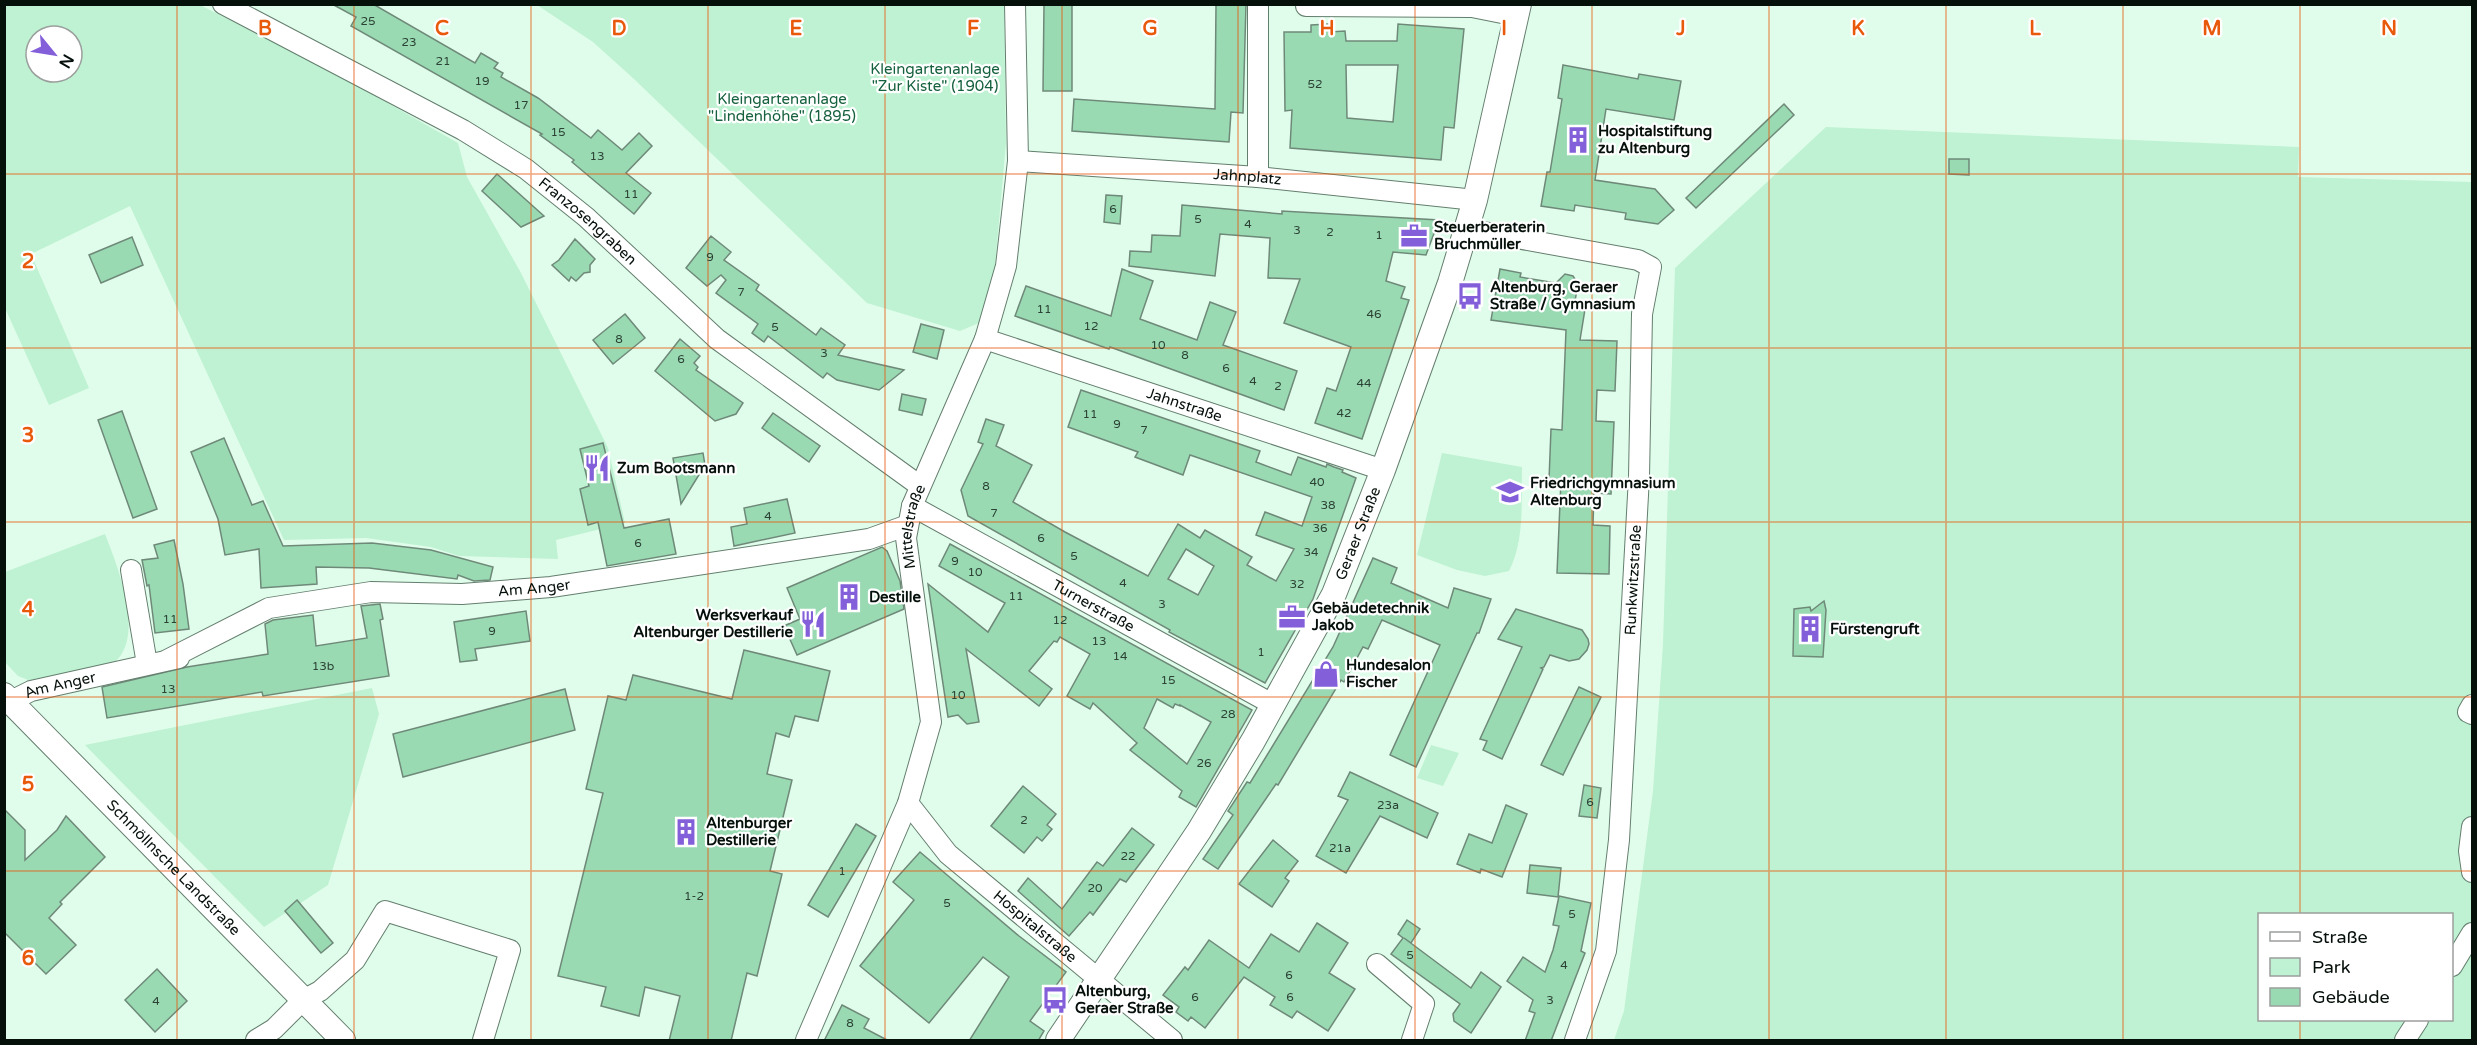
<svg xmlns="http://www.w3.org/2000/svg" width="2477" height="1045" viewBox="0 0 2477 1045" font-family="'Varela Round',sans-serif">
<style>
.green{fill:#bef2d2;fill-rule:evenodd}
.building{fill:#99dab3;stroke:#6f8979;stroke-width:1.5;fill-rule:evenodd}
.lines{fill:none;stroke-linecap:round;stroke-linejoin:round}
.minor-casing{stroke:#647e6e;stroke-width:22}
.major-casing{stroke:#647e6e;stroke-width:26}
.minor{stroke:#fff;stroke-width:20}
.major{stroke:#fff;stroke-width:24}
.grid{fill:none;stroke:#e8590c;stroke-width:1.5;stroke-opacity:0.55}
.labels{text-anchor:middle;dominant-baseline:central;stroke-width:4.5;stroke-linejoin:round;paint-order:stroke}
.number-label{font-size:12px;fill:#2b4234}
.park-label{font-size:15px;fill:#16613e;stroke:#fff}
.poi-label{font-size:15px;font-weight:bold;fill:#06100a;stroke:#fff;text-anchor:start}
.street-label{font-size:15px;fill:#06100a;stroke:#fff}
.grid-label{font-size:20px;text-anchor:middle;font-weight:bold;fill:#e8590c;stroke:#fff;stroke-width:4.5;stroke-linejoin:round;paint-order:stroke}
</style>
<rect width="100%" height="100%" fill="#e0fdeb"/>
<g class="green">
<path d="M4 5H200L335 73 458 143 467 177 521 273 608 448 625 523 556 540 558 559 459 556 431 547 366 538 284 540 130 206 31 254 89 388 49 405 5 308ZM36 36H72V72H36Z"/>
<path d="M537 5H1004L1006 143 994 277 981 322 960 331 867 303 634 79 593 42Z"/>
<path d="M1826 127 2299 147 2298 177 2472 182V1040H1614L1624 1011 1653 791 1663 644 1675 268ZM2260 914H2452V1020H2260Z"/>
<path d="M1442 453 1522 467C1521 501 1525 540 1509 571L1485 576 1457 570 1417 555Z"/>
<path d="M105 534C117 565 145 634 116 661L36 683 18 676 5 662V572Z"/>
<path d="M372 688 379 714 328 885 264 927 85 745Z"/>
<path d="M1431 745 1459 753 1443 786 1417 778Z"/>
</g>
<g class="building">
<path d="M332 4H373L475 63 481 53 498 63 494 68 503 73 501 77 538 98 591 138 598 130 622 150 639 133 652 146 626 173 651 193 634 214 572 162 574 160 540 135 542 134 351 26 356 17Z"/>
<path d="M1044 4H1072V91H1043Z"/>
<path d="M1216 4H1246L1243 113 1231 112 1229 142 1072 131 1074 99 1215 109Z"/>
<path d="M1329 24V32L1345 31 1346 41H1397L1398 24 1464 29 1454 128 1444 127 1441 160 1290 148 1292 110 1285 111 1284 32H1311V25ZM1346 65H1398L1393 122 1347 118Z"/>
<path d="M1563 65 1638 79 1639 74 1681 81 1674 120 1606 109 1595 180 1655 189 1674 210 1658 224 1625 219 1626 213 1575 205 1574 211 1541 206 1547 172H1550L1562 99 1558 98Z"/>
<path d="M1784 104 1794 115 1696 208 1686 198Z"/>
<path d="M1949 159H1969V175L1949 174Z"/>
<path d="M497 174 544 216 521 227 482 191Z"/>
<path d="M1106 195 1122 196 1120 224 1104 222Z"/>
<path d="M1182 205 1282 214V211L1439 220 1426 255 1393 252 1386 281 1405 287 1401 298 1409 300 1362 439 1315 423 1327 388 1336 391 1351 347 1284 323 1300 279 1268 278 1270 238 1220 234 1215 276 1129 266 1130 251 1151 252 1152 235 1180 236Z"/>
<path d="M711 236 731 252 724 260 759 285 756 290 816 335 821 328 845 345 838 355 904 370 879 390 837 380 827 373 823 378 768 336 764 342 752 333 758 324 716 293 726 280 721 275 707 286 686 268Z"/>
<path d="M132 237 143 265 101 283 89 255Z"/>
<path d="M575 239 595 259 590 265V272L584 273 576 281 571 277 569 281 552 265 559 260Z"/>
<path d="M1122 269 1153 281 1140 319 1197 340 1210 302 1236 312 1223 345 1297 371 1284 410 1110 347 1109 349 1015 316 1026 286 1111 316Z"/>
<path d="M1500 269 1521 273 1520 277 1556 283 1565 274 1573 276 1578 284 1575 301 1586 303 1580 340 1617 341 1615 391 1597 390 1596 421 1614 422 1611 494 1594 493 1593 525 1610 526 1609 574 1557 573 1561 480H1549L1551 429 1562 430 1566 330 1491 320Z"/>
<path d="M625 314 645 338 613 364 593 340Z"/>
<path d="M921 324 944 330 937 359 913 352Z"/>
<path d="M680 339 700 356 694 363 698 367 696 370 743 403 736 414 715 421 655 371Z"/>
<path d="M1081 390 1260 451 1256 462 1291 475 1298 457 1326 467 1327 464 1334 467 1343 470 1342 472 1356 478 1313 599 1265 683 1169 632 1170 630 968 516 961 490 983 444 978 442 986 419 1004 425 996 446 1032 465 1013 502 1065 532 1148 576 1178 524 1200 538 1205 530 1252 557 1247 565 1276 581 1294 549 1256 535 1265 512 1302 526 1312 497 1190 455 1183 475 1135 457 1138 452 1068 427ZM1186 549 1214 566 1198 595 1168 579Z"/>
<path d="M902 394 926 399 922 415 899 410Z"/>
<path d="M122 411 157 509 133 518 98 420Z"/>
<path d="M773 413 820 446 809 462 762 428Z"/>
<path d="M224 438 252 505 263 501 283 546 372 543 431 550 493 567 490 580 474 581 458 575 457 579 369 568 316 567 317 584 261 588 259 549 225 555 218 519 191 452Z"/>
<path d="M603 443 624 528 669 519 676 554 607 566 598 522 588 525 580 489 589 486 580 449Z"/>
<path d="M703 453 705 465 681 504 673 458Z"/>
<path d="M787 499 795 533 734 546 731 527 747 524 744 508Z"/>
<path d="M174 540 183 584 189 629 155 633 149 585 147 586 142 560 158 558 154 545Z"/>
<path d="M950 544 1252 710 1196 807 1179 797 1182 791 1130 750 1137 743 1093 703 1090 709 1067 696 1090 654 1060 637 1057 642 1054 641 1029 671 1052 689 1039 706 966 649 979 722 967 724 958 715 948 717 928 584 988 632 1005 603 939 566ZM1157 699 1173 708 1175 704 1180 706V705L1211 722 1187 764 1144 728Z"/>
<path d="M882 547 887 551 900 581 904 609 797 655 784 626 800 619 787 588Z"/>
<path d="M1373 558 1397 568 1391 583 1448 608 1454 588 1491 599 1479 633H1477L1416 767 1390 755 1440 645 1382 620 1368 649 1363 647 1344 682 1341 680 1278 785 1276 784 1218 869 1203 859 1233 815 1228 811 1247 782 1250 783 1333 647Z"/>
<path d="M1824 601 1826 610 1823 657 1793 656 1794 609 1810 607 1811 611Z"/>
<path d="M380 604 383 619 380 620 389 676 263 696 262 692 107 718 102 687 187 667 268 654 265 624 273 620 313 615 316 646 367 638 361 606Z"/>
<path d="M1516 609 1582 630 1588 639 1589 644 1587 650 1579 659 1569 661 1550 655 1544 667 1541 668 1543 669 1502 759 1483 750 1487 741 1480 739 1522 647 1498 639Z"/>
<path d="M526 611 530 641 475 649 477 660 460 662 454 622Z"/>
<path d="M744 650 830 671 818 721 795 716 789 737 776 733 767 774 792 780 770 871 782 874 757 976 747 973 731 1041H669L680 996 645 987 639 1016 601 1006 606 987 558 976 603 793 586 789 608 696 626 700 633 675 732 699Z"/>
<path d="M1579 687 1601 697 1563 775 1541 765Z"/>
<path d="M565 689 575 730 403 777 393 734Z"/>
<path d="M1350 772 1438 813 1427 838 1380 816 1346 873 1316 856 1348 800 1338 796Z"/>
<path d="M1584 785 1601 788 1597 818 1579 816Z"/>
<path d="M1023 786 1056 814 1047 825 1052 829 1042 841 1037 837 1024 853 991 826Z"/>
<path d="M1506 805 1527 814 1502 877 1481 869 1480 873 1457 864 1469 834 1492 843Z"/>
<path d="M4 809 25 830V860L57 830 66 816 105 857 60 902 62 904 49 918 76 945 46 974 4 932Z"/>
<path d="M856 824 876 836 828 917 808 905Z"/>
<path d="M1132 828 1154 845 1126 882 1120 879 1093 915 1090 912 1069 936 1018 891 1028 878 1062 909 1097 862 1103 866Z"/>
<path d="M1273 840 1298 861 1285 878 1289 881 1272 907 1239 884Z"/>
<path d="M920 852 1019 936 1066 972 1030 1021 1044 1031 1038 1041H969L1009 977 983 957 929 1023 860 966 914 900 893 882Z"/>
<path d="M1530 865 1561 868 1558 897 1527 893Z"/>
<path d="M1559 896 1591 903 1581 951 1585 953 1551 1041H1525L1535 1013 1529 1011 1533 1000 1507 981 1523 957 1545 972 1553 950 1559 926 1553 925Z"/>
<path d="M297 900 333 943 321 953 285 911Z"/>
<path d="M1407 920 1420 929 1411 943 1404 938 1471 988 1481 972 1501 987 1471 1033 1454 1021 1453 1014 1460 1004 1391 954 1403 938 1398 934Z"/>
<path d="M1317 923 1348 943 1329 973 1355 989 1328 1031 1297 1011 1292 1018 1270 1005 1275 997 1244 977 1205 1028 1191 1017 1188 1021 1176 1012 1179 1007 1163 995 1185 967 1188 970 1209 940 1249 968 1271 934 1299 952Z"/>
<path d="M157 969 187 1001 155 1032 125 1000Z"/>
<path d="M842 1005 869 1019 864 1028 889 1041H824Z"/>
</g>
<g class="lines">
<defs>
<g id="minor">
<path id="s1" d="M223 4 463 130 526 169 586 217 717 339 920 486"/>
<path d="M1306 6 1472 7 1517 16"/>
<path id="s2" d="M1018 161 1258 177 1475 200"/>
<path d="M1258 177V4"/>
<path d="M1467 229 1638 260 1651 267 1642 314 1639 477 1619 840 1606 951 1575 1040"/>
<path id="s3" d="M985 339 1383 470"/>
<path id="s4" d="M912 506 1274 705"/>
<path d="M131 570 147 664"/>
<path id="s5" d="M167 660 269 608 371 592 462 594 551 587 869 539 908 525"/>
<path id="s6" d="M11 701 31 691 179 658"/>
<path d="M2472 705 2468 712 2472 714"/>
<path id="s7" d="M908 803 948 854 1172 1040"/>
<path d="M2472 827 2469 851 2472 872"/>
<path d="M1377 964 1424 1004 1412 1040"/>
<path d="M2452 966 2472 933"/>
<path d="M256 1040 274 1029 303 1000 320 991 355 960 385 911 510 950 483 1040"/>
<path id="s8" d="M806 1040 908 803 931 722 906 538 912 506 985 339 1006 266 1018 161 1015 4"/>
<path d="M2405 1040 2418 1020"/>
</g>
<g id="major">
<path id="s9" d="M4 695 343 1040"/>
<path id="s10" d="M1058 1040 1199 831 1253 741 1334 594 1383 470 1450 283 1475 200 1519 4"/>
</g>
</defs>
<use href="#minor" class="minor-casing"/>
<use href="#major" class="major-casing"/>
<use href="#minor" class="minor"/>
<use href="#major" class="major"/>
</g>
<path class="grid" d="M177 4V1040M354 4V1040M531 4V1040M708 4V1040M885 4V1040M1062 4V1040M1238 4V1040M1415 4V1040M1592 4V1040M1769 4V1040M1946 4V1040M2123 4V1040M2300 4V914M4 174H2472M4 348H2472M4 522H2472M4 697H2472M4 871H2472M2300 1020V1040"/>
<defs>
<symbol id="building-bare" viewBox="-9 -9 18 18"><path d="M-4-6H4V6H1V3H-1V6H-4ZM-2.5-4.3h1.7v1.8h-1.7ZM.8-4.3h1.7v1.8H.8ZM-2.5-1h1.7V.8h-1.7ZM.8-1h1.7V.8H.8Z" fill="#835fd9" stroke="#fff" stroke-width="2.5" paint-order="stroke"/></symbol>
<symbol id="office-bare" viewBox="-9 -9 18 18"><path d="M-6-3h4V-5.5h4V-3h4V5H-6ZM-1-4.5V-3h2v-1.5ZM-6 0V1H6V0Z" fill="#835fd9" stroke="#fff" stroke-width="2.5" paint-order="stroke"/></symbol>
<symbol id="bus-bare" viewBox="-9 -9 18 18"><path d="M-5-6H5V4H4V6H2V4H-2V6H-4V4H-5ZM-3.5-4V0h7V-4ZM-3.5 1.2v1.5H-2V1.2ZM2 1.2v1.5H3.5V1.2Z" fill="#835fd9" stroke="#fff" stroke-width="2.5" paint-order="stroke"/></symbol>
<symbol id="restaurant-bare" viewBox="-9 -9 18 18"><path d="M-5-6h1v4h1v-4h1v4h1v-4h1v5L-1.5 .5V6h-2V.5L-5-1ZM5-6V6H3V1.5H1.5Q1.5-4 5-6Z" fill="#835fd9" stroke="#fff" stroke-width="2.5" paint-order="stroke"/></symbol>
<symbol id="school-bare" viewBox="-9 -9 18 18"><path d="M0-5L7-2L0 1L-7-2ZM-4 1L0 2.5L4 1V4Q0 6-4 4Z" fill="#835fd9" stroke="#fff" stroke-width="2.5" paint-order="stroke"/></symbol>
<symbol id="shop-bare" viewBox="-9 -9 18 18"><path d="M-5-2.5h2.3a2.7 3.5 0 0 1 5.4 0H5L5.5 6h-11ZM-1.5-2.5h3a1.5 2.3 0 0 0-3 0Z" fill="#835fd9" stroke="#fff" stroke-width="2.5" paint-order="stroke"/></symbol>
</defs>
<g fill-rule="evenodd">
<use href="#building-bare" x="1559" y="121" width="38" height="38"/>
<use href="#office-bare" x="1395" y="217" width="38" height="38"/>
<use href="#bus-bare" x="1451" y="277" width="38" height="38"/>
<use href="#restaurant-bare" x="578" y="449" width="38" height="38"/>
<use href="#school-bare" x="1491" y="473" width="38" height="38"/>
<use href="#building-bare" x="830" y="578" width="38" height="38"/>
<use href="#office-bare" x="1273" y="598" width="38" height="38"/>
<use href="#restaurant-bare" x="794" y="605" width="38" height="38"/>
<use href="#building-bare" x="1791" y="610" width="38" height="38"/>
<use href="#shop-bare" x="1307" y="655" width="38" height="38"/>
<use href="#building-bare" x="667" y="813" width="38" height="38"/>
<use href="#bus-bare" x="1036" y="981" width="38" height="38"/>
</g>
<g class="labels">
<g class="number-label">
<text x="368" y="21">25</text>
<text x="409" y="42">23</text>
<text x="443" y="61">21</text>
<text x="482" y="81">19</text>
<text x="1315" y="84">52</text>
<text x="521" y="105">17</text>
<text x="558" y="132">15</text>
<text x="597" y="156">13</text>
<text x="631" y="194">11</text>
<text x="1113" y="209">6</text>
<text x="1198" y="219">5</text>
<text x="1248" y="224">4</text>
<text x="1297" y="230">3</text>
<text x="1330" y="232">2</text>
<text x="1379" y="235">1</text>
<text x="710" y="257">9</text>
<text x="741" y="292">7</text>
<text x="1044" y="309">11</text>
<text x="1374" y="314">46</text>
<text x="1091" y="326">12</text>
<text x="775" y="327">5</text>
<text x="619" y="339">8</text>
<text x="1158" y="345">10</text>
<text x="824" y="353">3</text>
<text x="1185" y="355">8</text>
<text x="681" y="359">6</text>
<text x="1226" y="368">6</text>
<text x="1253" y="381">4</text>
<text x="1364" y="383">44</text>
<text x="1278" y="386">2</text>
<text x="1344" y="413">42</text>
<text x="1090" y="414">11</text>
<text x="1117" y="424">9</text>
<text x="1144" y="430">7</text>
<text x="1317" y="482">40</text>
<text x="986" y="486">8</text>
<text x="1328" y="505">38</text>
<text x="994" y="513">7</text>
<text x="768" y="516">4</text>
<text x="1320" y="528">36</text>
<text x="1041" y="538">6</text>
<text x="638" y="543">6</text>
<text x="1311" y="552">34</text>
<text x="1074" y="556">5</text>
<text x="955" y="561">9</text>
<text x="975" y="572">10</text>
<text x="1123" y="583">4</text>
<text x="1297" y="584">32</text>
<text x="1016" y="596">11</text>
<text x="1162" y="604">3</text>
<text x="170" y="619">11</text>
<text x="1060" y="620">12</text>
<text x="492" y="631">9</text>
<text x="1099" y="641">13</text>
<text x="1261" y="652">1</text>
<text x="1120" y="656">14</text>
<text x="323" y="666">13b</text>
<text x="1168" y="680">15</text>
<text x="168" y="689">13</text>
<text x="958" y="695">10</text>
<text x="1228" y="714">28</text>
<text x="1204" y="763">26</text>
<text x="1590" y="802">6</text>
<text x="1388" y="805">23a</text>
<text x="1024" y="820">2</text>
<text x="1340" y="848">21a</text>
<text x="1128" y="856">22</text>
<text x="842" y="871">1</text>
<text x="1095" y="888">20</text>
<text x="694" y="896">1-2</text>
<text x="947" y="903">5</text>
<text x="1572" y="914">5</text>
<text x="1410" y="955">5</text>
<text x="1564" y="965">4</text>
<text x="1289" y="975">6</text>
<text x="1195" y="997">6</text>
<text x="1290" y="997">6</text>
<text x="1550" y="1000">3</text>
<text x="156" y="1001">4</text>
<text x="850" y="1023">8</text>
</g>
<g class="park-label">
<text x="935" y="69">Kleingartenanlage<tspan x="935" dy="17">"Zur Kiste" (1904)</tspan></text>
<text x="782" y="99">Kleingartenanlage<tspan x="782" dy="17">"Lindenhöhe" (1895)</tspan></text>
</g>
<g class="poi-label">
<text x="1598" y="131">Hospitalstiftung<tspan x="1598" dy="17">zu Altenburg</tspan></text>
<text x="1434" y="227">Steuerberaterin<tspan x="1434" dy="17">Bruchmüller</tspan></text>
<text x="1490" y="287">Altenburg, Geraer<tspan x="1490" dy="17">Straße / Gymnasium</tspan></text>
<text x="617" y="468">Zum Bootsmann</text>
<text x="1530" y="483">Friedrichgymnasium<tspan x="1530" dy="17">Altenburg</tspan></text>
<text x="869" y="597">Destille</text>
<text x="1312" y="608">Gebäudetechnik<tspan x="1312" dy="17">Jakob</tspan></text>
<text x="793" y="615" text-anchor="end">Werksverkauf<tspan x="793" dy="17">Altenburger Destillerie</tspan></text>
<text x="1830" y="629">Fürstengruft</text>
<text x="1346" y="665">Hundesalon<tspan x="1346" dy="17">Fischer</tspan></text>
<text x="706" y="823">Altenburger<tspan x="706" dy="17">Destillerie</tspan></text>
<text x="1075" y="991">Altenburg,<tspan x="1075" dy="17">Geraer Straße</tspan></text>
</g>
<g class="street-label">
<text stroke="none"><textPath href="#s2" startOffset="230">Jahnplatz</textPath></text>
<text stroke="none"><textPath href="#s1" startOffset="426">Franzosengraben</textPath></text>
<text stroke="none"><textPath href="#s3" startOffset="210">Jahnstraße</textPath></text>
<text stroke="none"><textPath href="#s8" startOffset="540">Mittelstraße</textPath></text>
<text stroke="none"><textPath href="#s10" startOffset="590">Geraer Straße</textPath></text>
<text transform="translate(1633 580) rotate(-87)">Runkwitzstraße</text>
<text stroke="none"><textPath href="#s5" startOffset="381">Am Anger</textPath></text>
<text stroke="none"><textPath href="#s4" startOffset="207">Turnerstraße</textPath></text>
<text stroke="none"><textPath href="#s6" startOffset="52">Am Anger</textPath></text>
<text stroke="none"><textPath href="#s9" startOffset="242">Schmöllnsche Landstraße</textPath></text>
<text stroke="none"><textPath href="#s7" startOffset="178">Hospitalstraße</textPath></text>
</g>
</g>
<g class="grid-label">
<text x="265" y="35">B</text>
<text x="442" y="35">C</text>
<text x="619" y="35">D</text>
<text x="796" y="35">E</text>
<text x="973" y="35">F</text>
<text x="1150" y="35">G</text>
<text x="1327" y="35">H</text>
<text x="1504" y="35">I</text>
<text x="1681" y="35">J</text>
<text x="1858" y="35">K</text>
<text x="2035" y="35">L</text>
<text x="2212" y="35">M</text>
<text x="2389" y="35">N</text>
<text x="28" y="268">2</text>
<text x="28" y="442">3</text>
<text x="28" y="616">4</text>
<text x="28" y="791">5</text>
<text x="28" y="965">6</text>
</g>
<rect width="2477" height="1045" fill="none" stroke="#06100a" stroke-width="12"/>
<rect x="2258" y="913" width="195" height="108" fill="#ffffff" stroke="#9b9f9d" stroke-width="1.5"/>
<rect x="2270" y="932" width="30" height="9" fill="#ffffff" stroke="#9b9f9d" stroke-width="1.5"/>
<text x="2312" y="943" font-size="18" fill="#06100a">Straße</text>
<rect x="2270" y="958" width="30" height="18" fill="#bef2d2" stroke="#9b9f9d" stroke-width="1.5"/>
<text x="2312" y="973" font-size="18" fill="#06100a">Park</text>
<rect x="2270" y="988" width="30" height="18" fill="#99dab3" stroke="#9b9f9d" stroke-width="1.5"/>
<text x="2312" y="1003" font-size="18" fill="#06100a">Gebäude</text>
<g transform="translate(54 54) rotate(120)"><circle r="28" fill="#ffffff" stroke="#9b9f9d" stroke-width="1.5"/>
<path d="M0-4.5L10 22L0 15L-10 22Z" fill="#835fd9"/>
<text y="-9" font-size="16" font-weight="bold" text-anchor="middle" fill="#06100a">N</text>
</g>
</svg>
